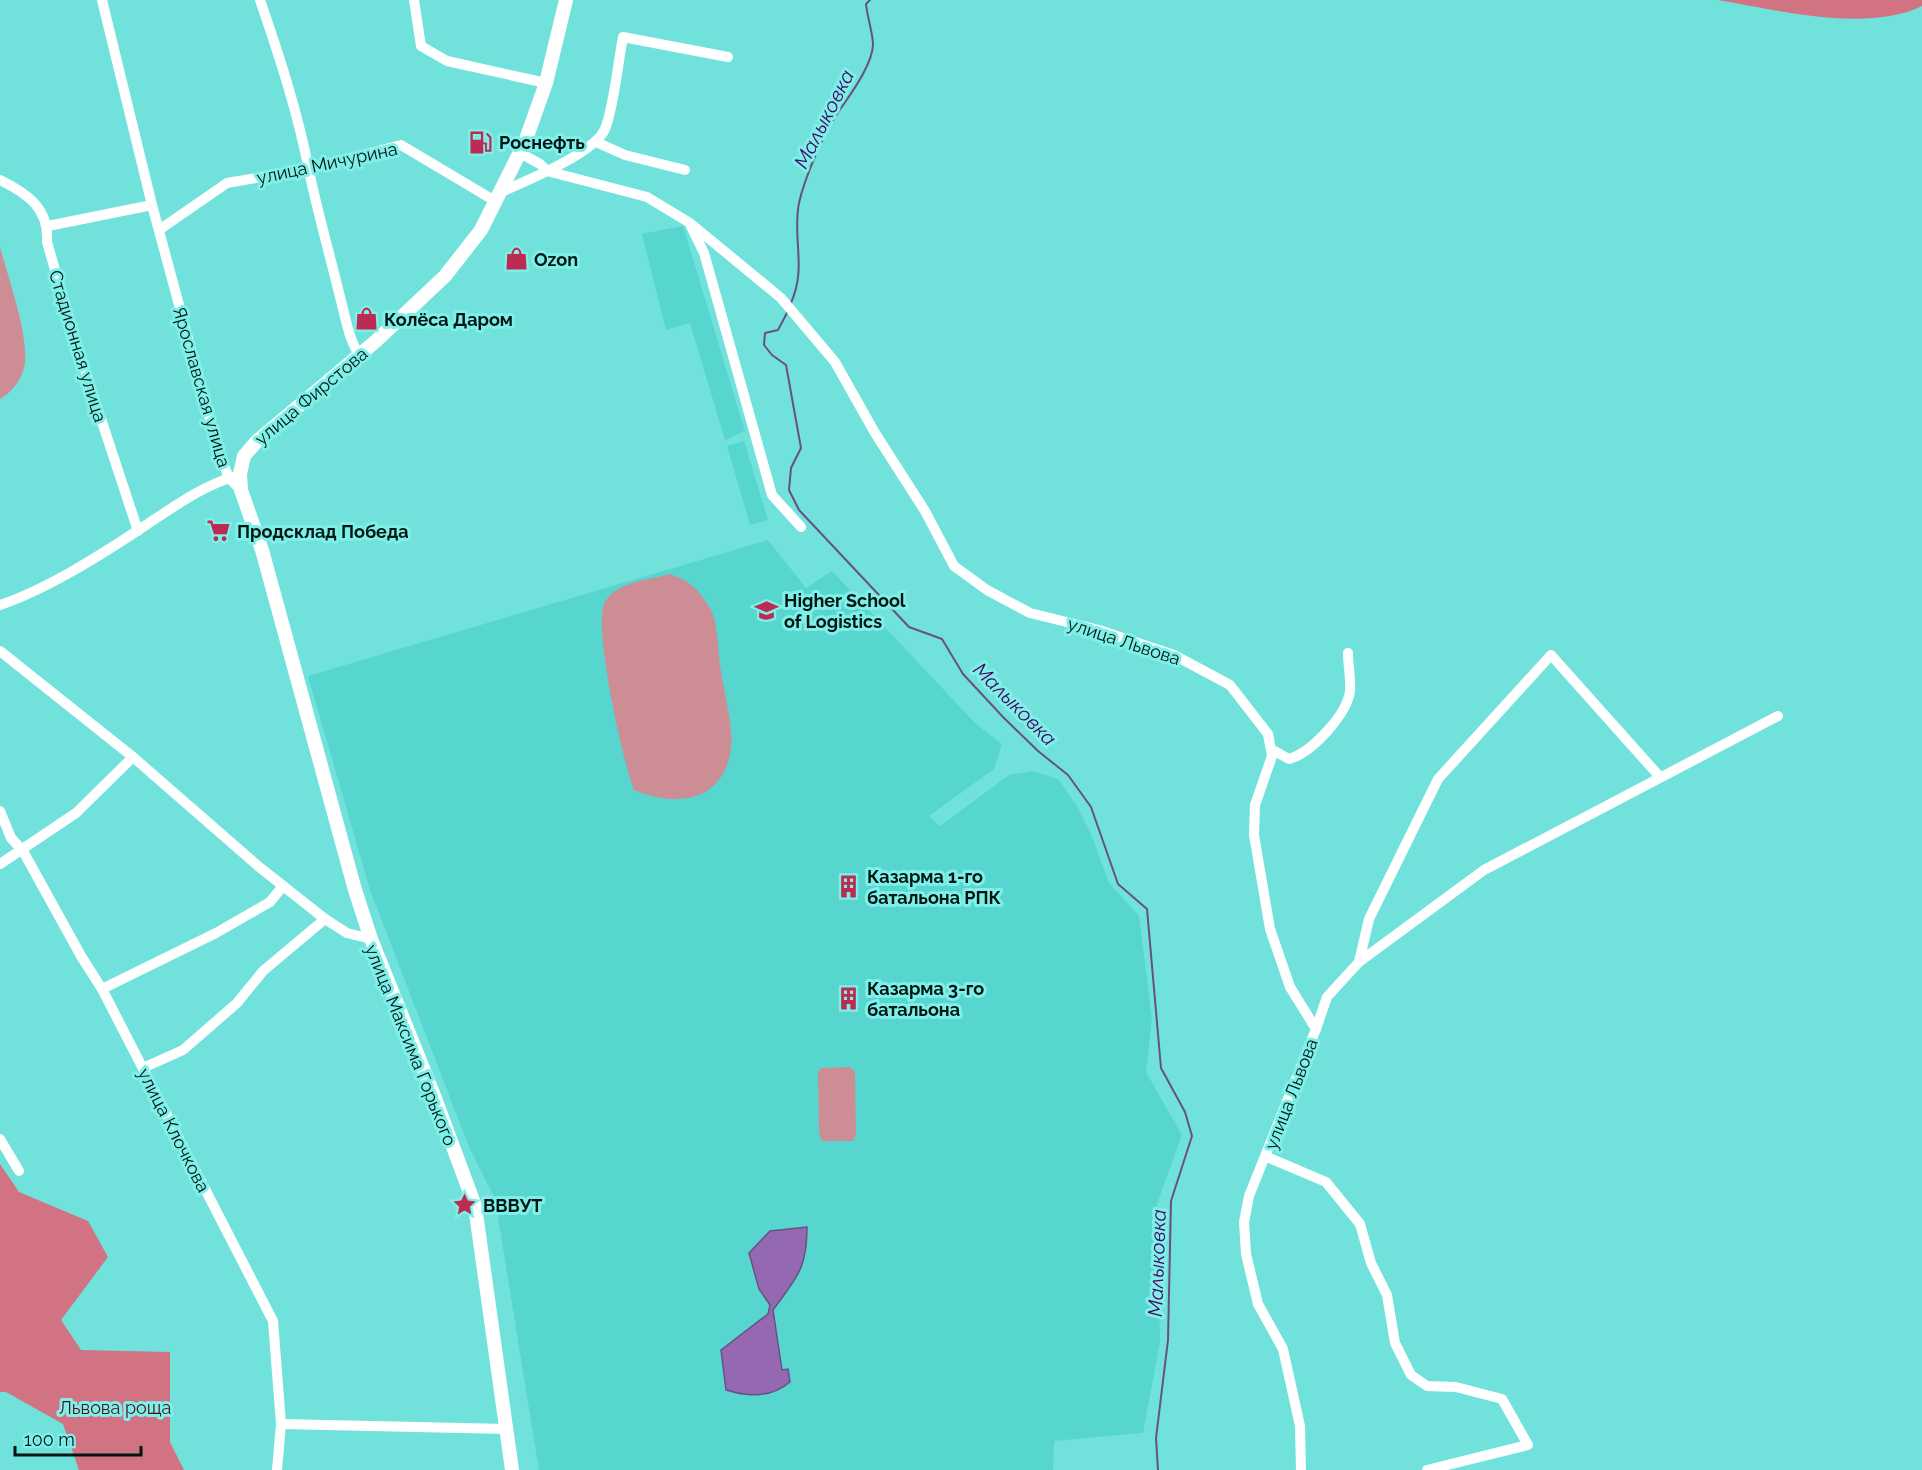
<svg xmlns="http://www.w3.org/2000/svg" width="1922" height="1470" viewBox="0 0 1922 1470" font-family="Raleway,sans-serif">
<style>
.built{fill:#57d6d0}
.green{fill:#cd8d95}
.forest{fill:#d17383}
.water{fill:#9469b2;stroke:#685083;stroke-width:1.5}
.lines{fill:none;stroke-linecap:round;stroke-linejoin:round}
.stream{stroke:#685083;stroke-width:2}
.minor{stroke:#fff;stroke-width:10}
.major{stroke:#fff;stroke-width:14}
.labels{text-anchor:middle;dominant-baseline:central;stroke-width:6;stroke-linejoin:round;paint-order:stroke}
.poi-label{font-size:18px;font-weight:bold;fill:#001715;stroke:#7fefe8;text-anchor:start}
.street-label{font-size:18px;fill:#001715;stroke:#7fefe8}
.park-label{font-size:18px;fill:#4b101e;stroke:#7fefe8}
.water-label{font-size:20px;font-style:italic;fill:#450263;stroke:#7fefe8}
</style>
<rect width="100%" height="100%" fill="#71e2db"/>
<g class="built">
<path d="M683 226 745 431 725 440 690 323 666 330 642 234Z"/>
<path d="M744 441 768 520 750 525 727 446Z"/>
<path d="M768 540 806 588 832 571 975 723 1002 744 994 769 929 816 940 826 1009 775 1033 771 1058 779 1077 806 1093 839 1109 883 1139 916 1152 1019 1146 1072 1182 1135 1157 1204 1160 1342 1143 1433 1054 1441 1053 1470H539L495 1199 469 1147 370 890 308 676Z"/>
</g>
<g class="green">
<path d="M0 247C8 277 28 333 25 362 24 376 13 392 0 399Z"/>
<path d="M670 574C691 582 698 589 710 608 718 621 718 655 721 671 724 691 734 730 731 748 724 802 677 808 634 790 623 762 592 625 605 602 617 581 649 580 670 574Z"/>
<path d="M850 1067 855 1072 856 1134 853 1141H822L819 1133 818 1072 821 1068Z"/>
</g>
<g class="forest">
<path d="M1718 0H1922V6C1868 33 1776 10 1718 0Z"/>
<path d="M0 1164 19 1192 88 1221 108 1257 61 1320 81 1350 170 1352V1442L184 1470H79L63 1424 6 1392H0Z"/>
</g>
<path class="water" d="M807 1227C807 1269 797 1277 773 1310L782 1370 788 1369 790 1382C771 1398 749 1397 726 1390L721 1350 768 1314 770 1305 759 1289 749 1253 770 1231Z"/>
<g class="lines">
<g class="stream">
<path d="M791 303C807 267 792 238 799 203 804 180 822 137 835 117 846 100 873 66 873 44 873 34 867 16 866 4L870 0"/>
<path d="M788 311 778 330 765 333 764 345 772 355 786 365 801 448 791 468 789 490 799 510 909 627 942 639 963 674 1003 717 1038 751 1068 775 1091 807 1118 884 1147 909 1161 1068 1185 1112 1192 1136 1171 1201 1168 1340 1156 1438 1158 1470"/>
</g>
<g class="minor">
<path d="M102 0 152 205 219 453 229 478 241 490"/>
<path d="M260 0C279 55 298 113 309 171 319 218 332 263 343 309 348 328 349 338 359 355"/>
<path d="M414 0 421 46 447 61 546 83"/>
<path d="M596 142 625 155 685 170"/>
<path d="M520 153 540 164 547 171 647 197 690 223 781 298 835 362 875 433 925 511 954 566 987 590 1030 613 1099 630 1174 655 1230 685 1268 734 1272 756 1255 805 1254 835 1270 929 1290 987 1316 1029 1249 1196 1244 1222 1246 1254 1258 1304 1283 1349 1300 1426 1301 1470"/>
<path d="M0 180C28 194 49 208 47 242L75 340 138 531"/>
<path d="M499 193C524 182 595 153 605 129 614 107 618 62 623 37L728 57"/>
<path d="M48 226 152 205"/>
<path d="M691 226 704 253 772 495 801 527"/>
<path d="M159 230 227 183 309 169 401 145 495 201"/>
<path d="M0 605C48 589 104 553 146 525 175 506 202 486 236 476"/>
<path d="M0 651 133 757 258 866 325 919 347 933 371 939"/>
<path d="M1271 749 1289 759C1311 753 1347 715 1350 691 1351 679 1348 665 1348 653"/>
<path d="M0 811 11 838 23 851 81 956 102 989 273 1321 281 1424 277 1470"/>
<path d="M0 864 76 813 133 757"/>
<path d="M1359 962 1369 919 1438 779 1551 655 1660 777"/>
<path d="M102 989 216 933 270 902 283 886"/>
<path d="M1316 1029 1327 997 1359 962 1484 870 1778 716"/>
<path d="M143 1068 183 1050 237 1003 263 971 325 919"/>
<path d="M0 1139 19 1171"/>
<path d="M1267 1157 1326 1182 1360 1224 1371 1263 1387 1295 1395 1343 1411 1375 1427 1386 1456 1387 1502 1399 1528 1445 1427 1470"/>
<path d="M281 1424 507 1429"/>
</g>
<path class="major" d="M512 1470 475 1206 433 1093 371 939 355 890 262 550 241 490 240 474 244 456 257 441 376 341 445 276 481 230 525 142 546 83 566 0"/>
</g>
<defs>
<symbol id="fuel-bare" viewBox="-9 -9 18 18"><path d="M-5.5-6h7V0h2V4h1.3V-2.5L3-4.5l.8-.8L6-3V5H2.5V1h-1V6h-7ZM-4.2-4.7v3.2H.2V-4.7Z" fill="#bb2b52" stroke="#7fefe8" stroke-width="2.5" paint-order="stroke"/></symbol>
<symbol id="shop-bare" viewBox="-9 -9 18 18"><path d="M-5-2.5h2.3a2.7 3.5 0 0 1 5.4 0H5L5.5 6h-11ZM-1.5-2.5h3a1.5 2.3 0 0 0-3 0Z" fill="#bb2b52" stroke="#7fefe8" stroke-width="2.5" paint-order="stroke"/></symbol>
<symbol id="supermarket-bare" viewBox="-9 -9 18 18"><path d="M-6-5.5h2.5l.6 2H6L4.5 2H-2.5L-4.4-4H-6ZM-1.5 3.2a1.3 1.3 0 1 0 .1 0ZM3 3.2a1.3 1.3 0 1 0 .1 0Z" fill="#bb2b52" stroke="#7fefe8" stroke-width="2.5" paint-order="stroke"/></symbol>
<symbol id="school-bare" viewBox="-9 -9 18 18"><path d="M0-5L7-2L0 1L-7-2ZM-4 1L0 2.5L4 1V4Q0 6-4 4Z" fill="#bb2b52" stroke="#7fefe8" stroke-width="2.5" paint-order="stroke"/></symbol>
<symbol id="building-bare" viewBox="-9 -9 18 18"><path d="M-4-6H4V6H1V3H-1V6H-4ZM-2.5-4.3h1.7v1.8h-1.7ZM.8-4.3h1.7v1.8H.8ZM-2.5-1h1.7V.8h-1.7ZM.8-1h1.7V.8H.8Z" fill="#bb2b52" stroke="#7fefe8" stroke-width="2.5" paint-order="stroke"/></symbol>
<symbol id="sight-bare" viewBox="-9 -9 18 18"><path d="M0-6L1.8-2.2L6-1.7L2.9 1.2L3.7 5.4L0 3.3L-3.7 5.4L-2.9 1.2L-6-1.7L-1.8-2.2Z" fill="#bb2b52" stroke="#7fefe8" stroke-width="2.5" paint-order="stroke"/></symbol>
</defs>
<g fill-rule="evenodd">
<use href="#fuel-bare" x="464" y="126" width="33" height="33"/>
<use href="#shop-bare" x="500" y="242" width="33" height="33"/>
<use href="#shop-bare" x="350" y="302" width="33" height="33"/>
<use href="#supermarket-bare" x="202" y="514" width="33" height="33"/>
<use href="#school-bare" x="750" y="594" width="33" height="33"/>
<use href="#building-bare" x="832" y="870" width="33" height="33"/>
<use href="#building-bare" x="832" y="982" width="33" height="33"/>
<use href="#sight-bare" x="448" y="1188" width="33" height="33"/>
</g>
<g class="labels">
<g class="poi-label">
<text x="499" y="142">Роснефть</text>
<text x="534" y="259">Ozon</text>
<text x="384" y="319">Колёса Даром</text>
<text x="237" y="531">Продсклад Победа</text>
<text x="784" y="600">Higher School<tspan x="784" dy="21">of Logistics</tspan></text>
<text x="867" y="876">Казарма 1-го<tspan x="867" dy="21">батальона РПК</tspan></text>
<text x="867" y="988">Казарма 3-го<tspan x="867" dy="21">батальона</tspan></text>
<text x="483" y="1205">ВВВУТ</text>
</g>
<g class="street-label">
<text transform="translate(327 163) rotate(-12)">улица Мичурина</text>
<text transform="translate(78 346) rotate(73)">Стадионная улица</text>
<text transform="translate(202 387) rotate(74)">Ярославская улица</text>
<text transform="translate(311 396) rotate(-40)">улица Фирстова</text>
<text transform="translate(1124 641) rotate(18)">улица Львова</text>
<text transform="translate(411 1045) rotate(68)">улица Максима Горького</text>
<text transform="translate(1291 1094) rotate(-69)">улица Львова</text>
<text transform="translate(174 1130) rotate(63)">улица Клочкова</text>
</g>
<g class="park-label">
<text x="115" y="1407">Львова роща</text>
</g>
<g class="water-label">
<text transform="translate(824 119) rotate(-63)">Малыковка</text>
<text transform="translate(1015 704) rotate(45)">Малыковка</text>
<text transform="translate(1157 1263) rotate(-88)">Малыковка</text>
</g>
</g>
<path d="M15 1446v9h126v-9" fill="none" stroke="#001715" stroke-width="3"/>
<text x="24" y="1446" font-size="18" fill="#001715" stroke="#7fefe8" stroke-width="4.5" paint-order="stroke">100 m</text>
</svg>
